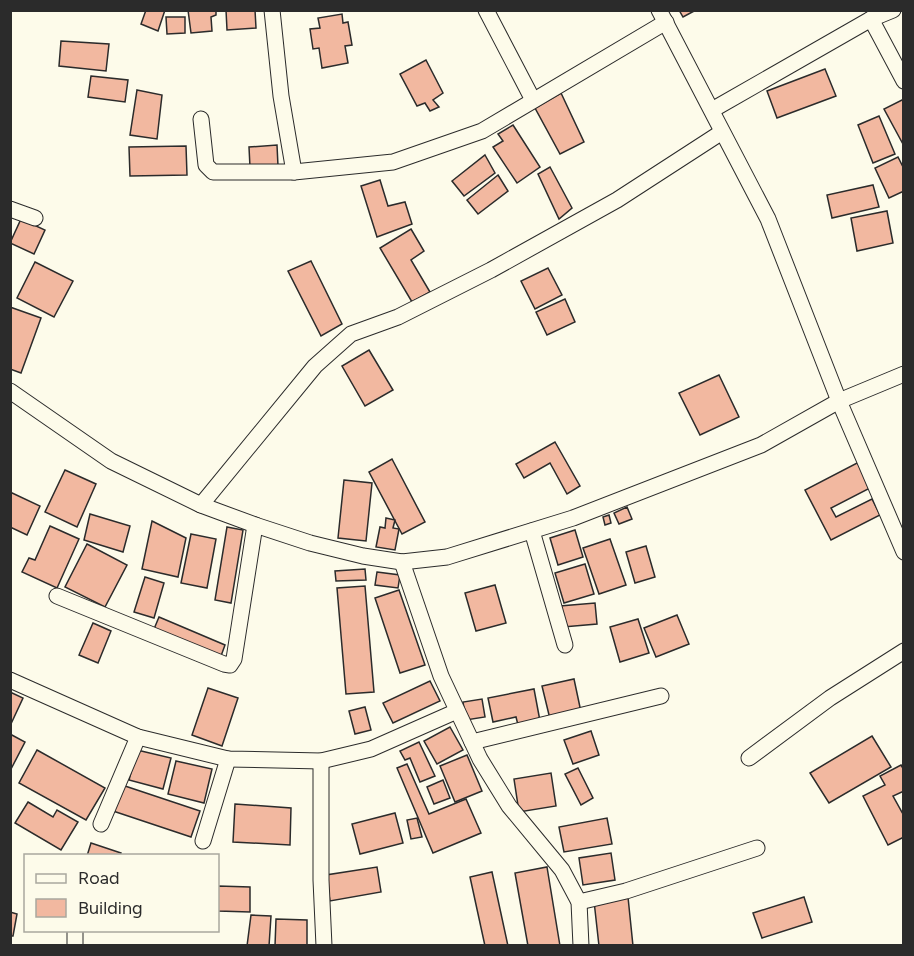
<svg xmlns="http://www.w3.org/2000/svg" width="914" height="956" viewBox="0 0 914 956" font-family="Figtree,sans-serif">
<style>
.building{fill:#f2b8a0;stroke:#2b2b2b;stroke-width:1.5}
.lines{fill:none;stroke-linecap:round;stroke-linejoin:round}
.street-casing{stroke:#2b2b2b;stroke-width:17}
.street{stroke:#fdfbea;stroke-width:15}
</style>
<rect width="100%" height="100%" fill="#fdfbea"/>
<g class="building">
<path d="M146 10H165L158 31 141 24Z"/>
<path d="M188 10H216V15L211 17 212 31 191 33Z"/>
<path d="M226 10H255L256 28 227 30Z"/>
<path d="M679 10H696L683 17Z"/>
<path d="M342 14 343 23 348 22 352 45 345 46 348 63 322 68 319 48 313 49 310 29 320 28 318 18Z"/>
<path d="M166 17H185V33L167 34Z"/>
<path d="M61 41 109 44 106 71 59 66Z"/>
<path d="M426 60 443 93 433 100 439 107 430 111 425 103 417 106 400 74Z"/>
<path d="M825 69 836 96 777 118 767 91Z"/>
<path d="M91 76 128 80 125 102 88 97Z"/>
<path d="M137 90 162 95 157 139 130 135Z"/>
<path d="M561 93 584 142 560 154 535 108Z"/>
<path d="M904 99V146L884 109Z"/>
<path d="M879 116 895 154 873 163 858 125Z"/>
<path d="M513 125 540 167 517 183 493 147 503 141 498 134Z"/>
<path d="M277 145 278 166 250 167 249 147Z"/>
<path d="M186 146 187 175 130 176 129 147Z"/>
<path d="M485 155 495 173 464 196 452 181Z"/>
<path d="M898 157 904 169V191L889 198 875 168Z"/>
<path d="M550 167 572 208 559 219 538 174Z"/>
<path d="M498 175 508 191 478 214 467 200Z"/>
<path d="M380 180 388 206 405 202 412 224 377 237 361 186Z"/>
<path d="M873 185 879 207 832 218 827 195Z"/>
<path d="M887 211 893 243 857 251 851 218Z"/>
<path d="M21 219 45 230 34 254 10 243Z"/>
<path d="M411 229 424 251 411 260 430 292 412 302 380 248Z"/>
<path d="M311 261 342 324 321 336 288 271Z"/>
<path d="M35 262 73 281 54 317 17 298Z"/>
<path d="M548 268 562 295 535 309 521 281Z"/>
<path d="M565 299 575 322 547 335 536 312Z"/>
<path d="M10 307 41 318 21 373 10 369Z"/>
<path d="M369 350 393 390 365 406 342 366Z"/>
<path d="M719 375 739 417 700 435 679 393Z"/>
<path d="M555 442 580 486 567 494 550 463 524 478 516 464Z"/>
<path d="M392 459 425 522 402 534 369 472Z"/>
<path d="M859 462 872 487 831 508 836 517 872 499 880 515 831 540 805 490Z"/>
<path d="M65 470 96 484 77 527 45 512Z"/>
<path d="M344 480 372 483 366 541 338 538Z"/>
<path d="M10 492 40 506 27 535 10 527Z"/>
<path d="M627 507 632 519 619 524 614 513Z"/>
<path d="M90 514 130 526 123 552 84 540Z"/>
<path d="M609 515 611 523 605 525 603 517Z"/>
<path d="M386 518 395 520 393 528 399 529 395 550 376 547 380 527 385 528Z"/>
<path d="M152 521 186 538 178 577 142 569Z"/>
<path d="M50 526 79 539 57 588 22 572 29 558 35 560Z"/>
<path d="M227 527 243 530 231 603 215 600Z"/>
<path d="M575 530 583 557 558 565 550 538Z"/>
<path d="M191 534 216 539 207 588 181 583Z"/>
<path d="M610 539 626 585 599 594 583 548Z"/>
<path d="M87 544 127 565 105 607 65 587Z"/>
<path d="M646 546 655 577 635 583 626 552Z"/>
<path d="M585 564 594 594 564 603 555 573Z"/>
<path d="M365 569 366 580 336 581 335 571Z"/>
<path d="M377 572 400 575 398 588 375 585Z"/>
<path d="M145 577 164 583 154 618 134 612Z"/>
<path d="M495 585 506 623 476 631 465 593Z"/>
<path d="M365 586 374 692 346 694 337 588Z"/>
<path d="M399 590 425 665 400 673 375 598Z"/>
<path d="M595 603 597 624 563 627 560 606Z"/>
<path d="M677 615 689 644 656 657 644 628Z"/>
<path d="M159 617 225 645 221 656 154 629Z"/>
<path d="M638 619 649 653 620 662 610 627Z"/>
<path d="M93 623 111 631 98 663 79 655Z"/>
<path d="M574 679 581 712 550 719 542 686Z"/>
<path d="M430 681 440 701 393 723 383 703Z"/>
<path d="M208 688 238 698 222 746 192 735Z"/>
<path d="M534 689 540 721 518 725 516 717 493 722 488 698Z"/>
<path d="M10 692 23 698 10 726Z"/>
<path d="M482 699 485 717 466 720 463 702Z"/>
<path d="M365 707 371 730 355 734 349 711Z"/>
<path d="M450 727 463 750 437 764 424 741Z"/>
<path d="M591 731 599 755 573 764 564 740Z"/>
<path d="M10 734 25 742 10 771Z"/>
<path d="M872 736 891 767 829 803 810 773Z"/>
<path d="M419 742 435 776 420 782 410 758 405 760 400 751Z"/>
<path d="M37 750 105 788 86 820 19 783Z"/>
<path d="M137 750 171 758 163 789 129 780Z"/>
<path d="M467 755 482 791 455 802 440 766Z"/>
<path d="M176 761 212 769 204 803 168 794Z"/>
<path d="M407 764 429 814 466 799 481 833 433 853 397 768Z"/>
<path d="M901 765 904 770V791L893 796 904 816V837L888 845 863 796 885 785 880 776Z"/>
<path d="M578 768 593 798 581 805 565 774Z"/>
<path d="M551 773 556 806 519 812 514 779Z"/>
<path d="M443 780 450 798 434 804 427 787Z"/>
<path d="M122 785 200 811 191 837 113 811Z"/>
<path d="M28 802 53 817 57 810 78 822 61 850 15 823Z"/>
<path d="M235 804 291 808 290 845 233 842Z"/>
<path d="M395 813 403 843 360 854 352 824Z"/>
<path d="M417 818 422 837 411 839 407 820Z"/>
<path d="M607 818 612 844 564 852 559 827Z"/>
<path d="M91 843 121 853 120 856H87Z"/>
<path d="M611 853 615 880 583 885 579 858Z"/>
<path d="M377 867 381 892 330 901 326 875Z"/>
<path d="M547 867 560 946H528L515 873Z"/>
<path d="M492 872 508 946H485L470 877Z"/>
<path d="M218 886 250 887V912L218 911Z"/>
<path d="M628 897 633 946H599L594 901Z"/>
<path d="M804 897 812 922 762 938 753 913Z"/>
<path d="M10 912 17 914 13 936H10Z"/>
<path d="M251 915 271 916 269 946H247Z"/>
<path d="M276 919 307 920V946H275Z"/>
</g>
<g class="lines">
<defs>
<g id="street">
<path d="M272 10 281 96 294 172"/>
<path d="M486 10 533 100"/>
<path d="M659 10 768 219 839 401 904 552"/>
<path d="M871 19 893 10"/>
<path d="M712 110 871 19 904 81"/>
<path d="M201 119 206 165 213 172H294L393 162 482 131 666 22"/>
<path d="M10 209 35 218"/>
<path d="M10 391 111 461 201 505 255 525 310 543 363 556 402 562 447 557 573 518 761 445 839 401 904 374"/>
<path d="M201 505 315 366 351 334 398 317 491 270 617 200 722 132"/>
<path d="M532 531 565 645"/>
<path d="M402 562 441 676 480 759 509 806 562 870 579 902 581 946"/>
<path d="M57 596 224 664 230 665 234 659 255 525"/>
<path d="M10 680 138 737 228 759 321 761 371 749 457 711"/>
<path d="M472 742 661 696"/>
<path d="M749 758 830 698 904 651"/>
<path d="M321 761V880L324 946"/>
<path d="M101 824 138 737"/>
<path d="M203 841 228 759"/>
<path d="M579 902 626 891 757 848"/>
<path d="M75 930V946"/>
</g>
</defs>
<use href="#street" class="street-casing"/>
<use href="#street" class="street"/>
</g>
<rect width="914" height="956" fill="none" stroke="#2b2b2b" stroke-width="24"/>
<rect x="24" y="854" width="195" height="78" fill="#fdfbea" stroke="#a9a89e" stroke-width="1.5"/>
<rect x="36" y="874" width="30" height="9" fill="#fdfbea" stroke="#a9a89e" stroke-width="1.5"/>
<text x="78" y="884" font-size="18" fill="#2b2b2b">Road</text>
<rect x="36" y="899" width="30" height="18" fill="#f2b8a0" stroke="#a9a89e" stroke-width="1.5"/>
<text x="78" y="914" font-size="18" fill="#2b2b2b">Building</text>
</svg>
